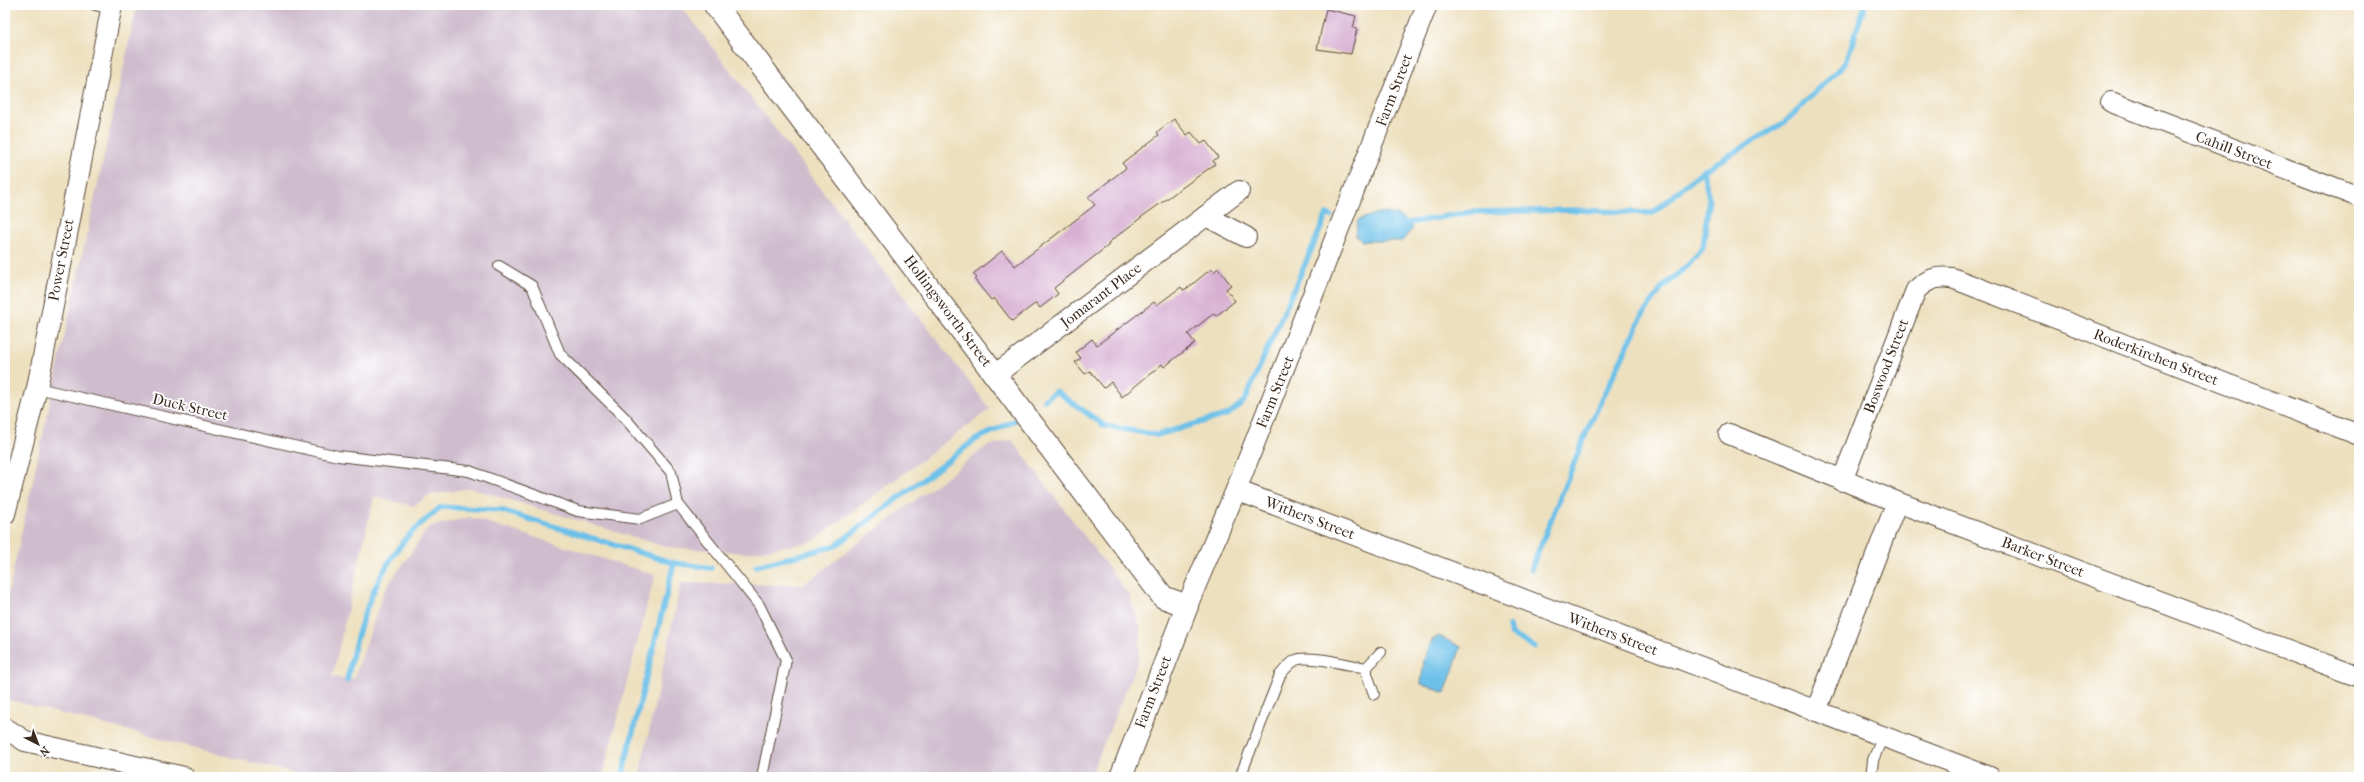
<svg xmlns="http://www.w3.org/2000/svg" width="2364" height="782" viewBox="0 0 2364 782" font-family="'IM FELL French Canon',serif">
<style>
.industrial{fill:#cfbdce}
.water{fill:#6dc1e9;stroke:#547684}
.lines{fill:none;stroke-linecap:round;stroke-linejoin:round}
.stream{stroke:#6dc1e9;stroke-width:5.5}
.building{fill:#d7afd2}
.lane-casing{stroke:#564536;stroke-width:12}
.street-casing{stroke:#564536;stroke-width:22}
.secondary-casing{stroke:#564536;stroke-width:24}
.lane{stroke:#fff;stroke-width:10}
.street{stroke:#fff;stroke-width:20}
.secondary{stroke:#fff;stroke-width:22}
.labels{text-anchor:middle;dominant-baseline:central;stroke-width:3.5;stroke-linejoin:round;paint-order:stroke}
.street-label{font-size:15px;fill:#3b2a1e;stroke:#fff}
</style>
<rect width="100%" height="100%" fill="#fff"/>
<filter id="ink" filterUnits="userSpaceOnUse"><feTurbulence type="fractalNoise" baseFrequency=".025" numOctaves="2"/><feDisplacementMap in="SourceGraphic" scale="8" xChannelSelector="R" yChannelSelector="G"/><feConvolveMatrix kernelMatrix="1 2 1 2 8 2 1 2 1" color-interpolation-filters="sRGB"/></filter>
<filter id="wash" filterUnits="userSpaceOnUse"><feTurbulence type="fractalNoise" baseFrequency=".012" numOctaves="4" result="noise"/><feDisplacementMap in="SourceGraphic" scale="16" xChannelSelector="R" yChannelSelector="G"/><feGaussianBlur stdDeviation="0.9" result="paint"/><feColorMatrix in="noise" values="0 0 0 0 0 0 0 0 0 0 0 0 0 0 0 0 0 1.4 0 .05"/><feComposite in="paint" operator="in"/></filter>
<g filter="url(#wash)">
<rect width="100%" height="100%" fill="#ede0be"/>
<g class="industrial">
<path d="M137 5H680L990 409 812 542 744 553 667 547 470 488 429 495 414 506 374 497 332 677 354 679 384 591 429 527 470 517 655 575 602 777H308L5 699V608Z"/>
<path d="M1012 440 1129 595 1141 630 1138 661 1090 777H639L681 583 803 585 987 446Z"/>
</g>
<g class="water">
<path d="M1378 213C1393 212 1403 216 1413 228L1402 241H1362L1355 235 1358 220Z"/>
<path d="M1439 636 1461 647 1445 693 1421 684 1424 660 1432 640Z"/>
</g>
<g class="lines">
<g class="stream">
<path d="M1402 224 1471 212 1574 210 1653 213 1701 172 1785 122 1846 62 1865 5"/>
<path d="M1044 400 1056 391 1105 426 1157 435 1229 414 1245 400 1327 214 1331 216"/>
<path d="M756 566 835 546 975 440 1016 420"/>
<path d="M1531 569 1589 426 1642 316 1663 287 1689 264 1703 248 1709 198 1703 171"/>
<path d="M1509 626 1511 634 1534 647"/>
<path d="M347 680C357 629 373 576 409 535 418 525 431 516 441 507L500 510 674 563 711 568"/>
<path d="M622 777 674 563"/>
</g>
</g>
<g id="blocks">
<g class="building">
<path d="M1326 9 1356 16 1353 28 1357 29 1351 54 1317 49Z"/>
<path d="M1174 119 1187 135 1191 132 1201 144 1206 141 1218 157 1213 161 1215 164 1143 216 1108 243 1109 245 1054 288 1058 294 1040 308 1036 303 1012 321 994 298 991 300 975 280 977 278 973 274 1002 251 1015 266 1065 228 1095 205 1088 197 1126 168 1122 163 1159 135 1157 132Z"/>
<path d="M1218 268 1231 285 1226 289 1235 301 1216 316 1214 313 1188 334 1195 343 1164 367 1162 364 1122 397 1111 382 1104 388 1090 371 1085 374 1075 362 1081 358 1076 352 1092 339 1097 345 1154 302 1157 305 1181 287 1183 290 1189 287 1211 269 1214 272Z"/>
</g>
</g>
</g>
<g filter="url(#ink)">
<use href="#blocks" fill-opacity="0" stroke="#564536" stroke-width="1"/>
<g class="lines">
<defs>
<g id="lane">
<path d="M95 5 111 9"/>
<path d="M499 266 532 286 560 354 624 417 671 472 678 504 759 605 786 660 762 777"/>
<path d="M37 388 338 456 469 471 578 511 640 519 678 504"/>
<path d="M1374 694 1367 674V667L1381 652"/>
<path d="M1240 777 1280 675C1285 669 1290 663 1296 660 1308 654 1352 666 1367 668"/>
<path d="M1871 777 1873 760 1883 736"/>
</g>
<g id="street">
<path d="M2111 102 2359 197"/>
<path d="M1206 216 1246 237"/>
<path d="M996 374 1239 191"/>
<path d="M1729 434 1897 502 2359 677"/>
<path d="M1842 481 1916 290C1928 279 1936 276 1952 278L2359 435"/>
<path d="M1236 490 1990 777"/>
<path d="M5 514 37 388 112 5"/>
<path d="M1187 606 1236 490 1427 5"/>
<path d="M1816 711 1897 502"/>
<path d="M5 728 25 741 184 777"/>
</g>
<path id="secondary" d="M715 5 1163 597 1187 606 1121 777"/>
</defs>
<use href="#lane" class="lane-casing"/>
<use href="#street" class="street-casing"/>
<use href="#secondary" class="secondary-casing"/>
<use href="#lane" class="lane"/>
<use href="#street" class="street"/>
<use href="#secondary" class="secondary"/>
</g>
</g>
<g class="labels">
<g class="street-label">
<text transform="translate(1394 90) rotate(-69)">Farm Street</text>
<text transform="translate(2234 150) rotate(21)">Cahill Street</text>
<text transform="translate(61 260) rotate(-79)">Power Street</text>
<text transform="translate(1101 295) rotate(-37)">Jomarant Place</text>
<text transform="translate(948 311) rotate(53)">Hollingsworth Street</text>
<text transform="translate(2156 357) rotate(21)">Roderkirchen Street</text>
<text transform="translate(1886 366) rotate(-69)">Boswood Street</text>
<text transform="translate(1275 392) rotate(-68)">Farm Street</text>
<text transform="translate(190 407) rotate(13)">Duck Street</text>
<text transform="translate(1310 518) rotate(21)">Withers Street</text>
<text transform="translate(2043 557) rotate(21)">Barker Street</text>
<text transform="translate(1613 634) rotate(21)">Withers Street</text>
<text transform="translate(1153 692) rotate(-69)">Farm Street</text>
</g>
</g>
<rect width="2364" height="782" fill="none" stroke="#fff" stroke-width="20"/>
<g transform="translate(38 744) rotate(138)" stroke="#ffffff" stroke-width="3" paint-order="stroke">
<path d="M0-3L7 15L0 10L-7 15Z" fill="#3b2a1e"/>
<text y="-6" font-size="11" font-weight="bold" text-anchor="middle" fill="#3b2a1e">N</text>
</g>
</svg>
